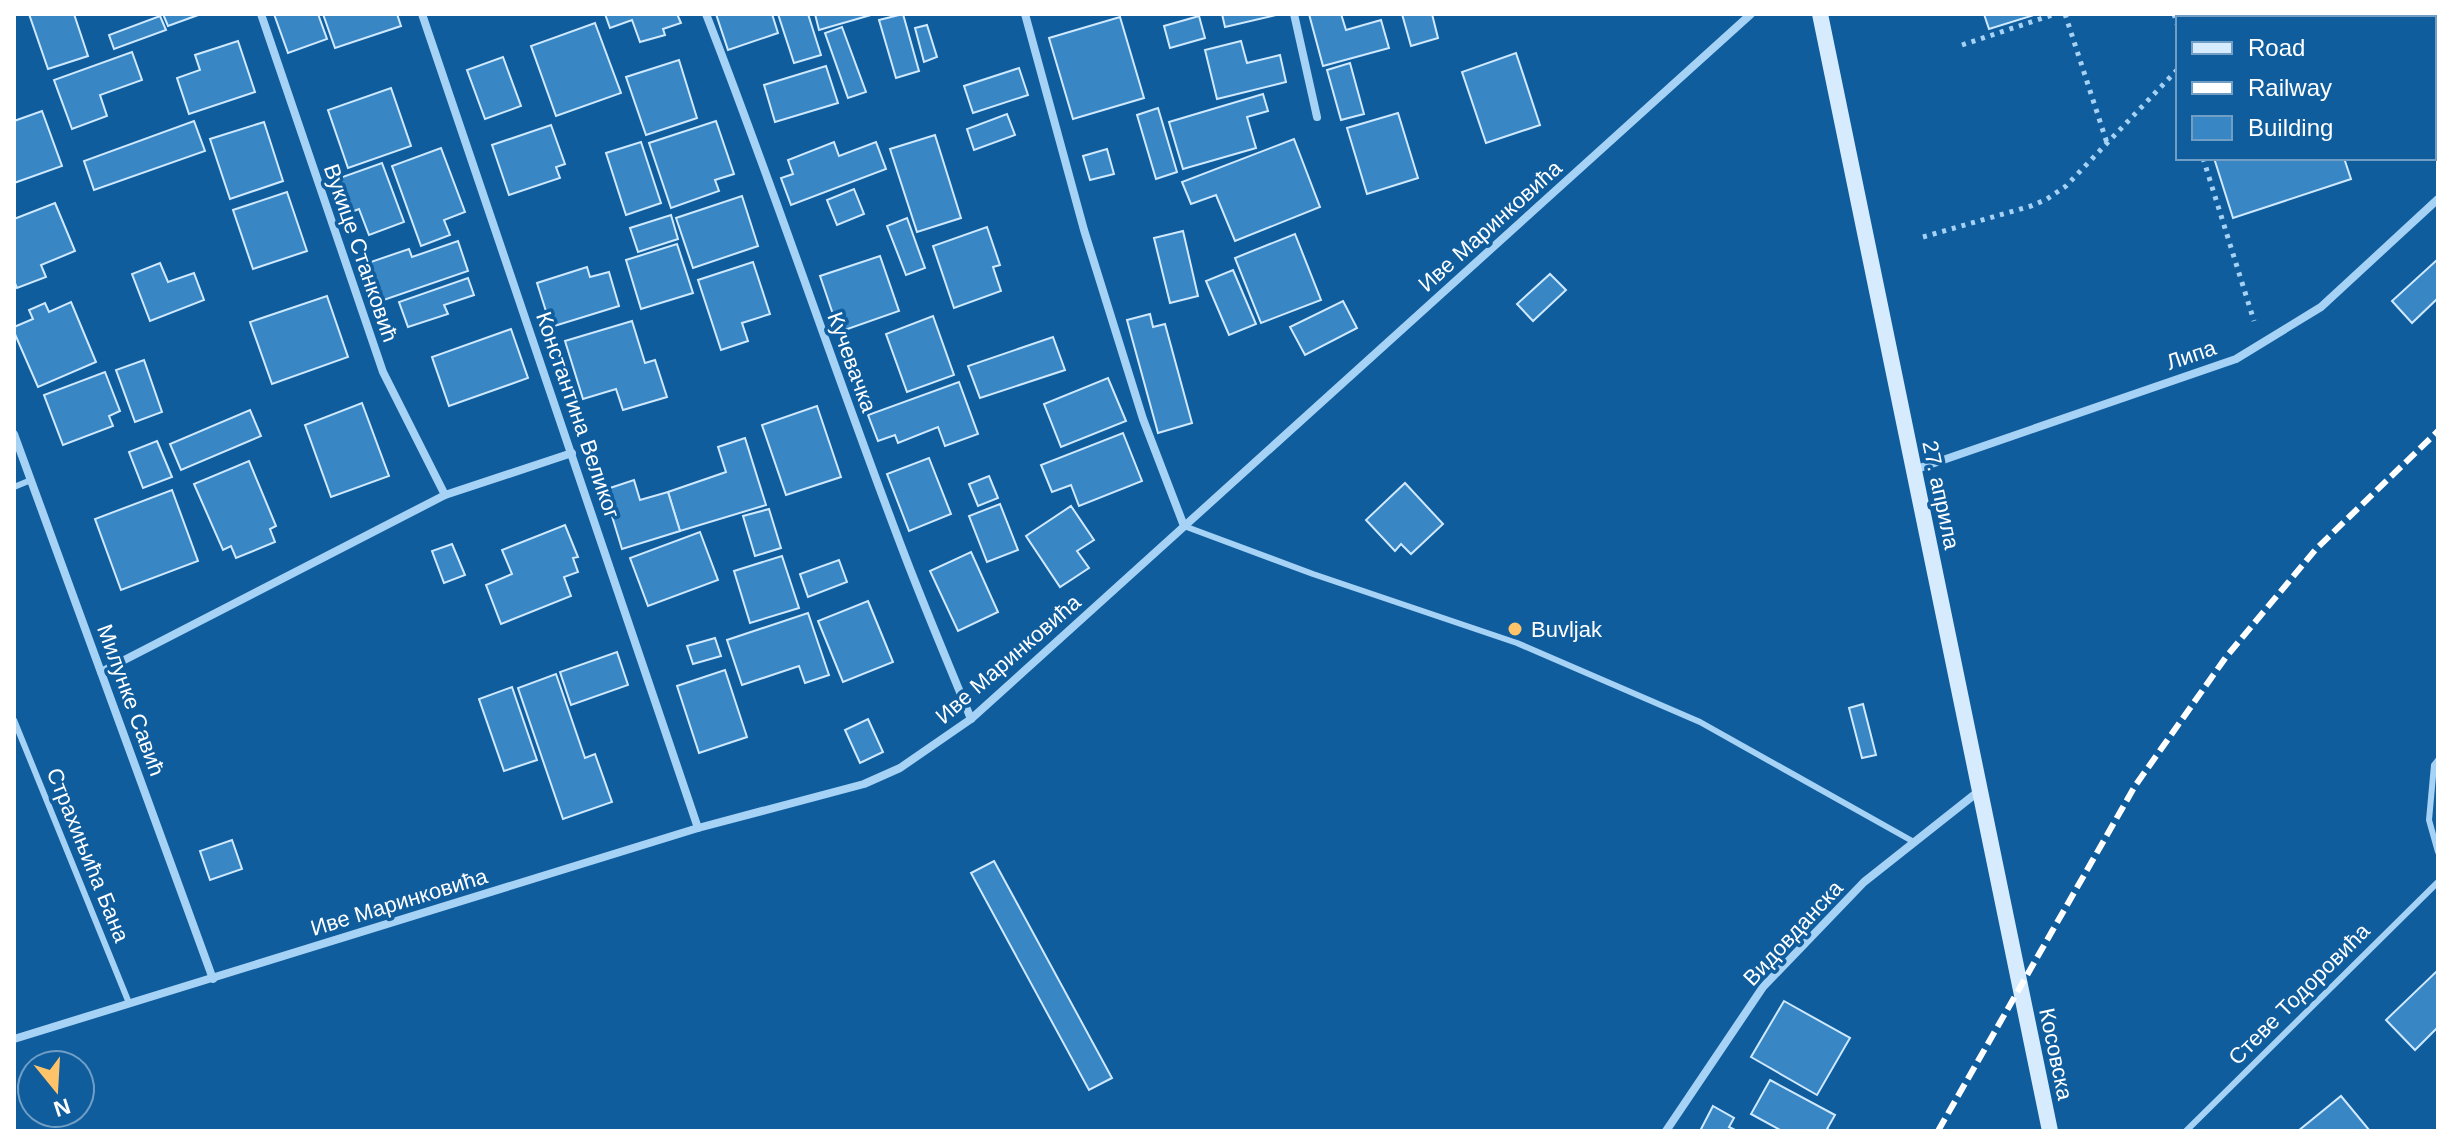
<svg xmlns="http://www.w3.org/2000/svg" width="2452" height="1145" viewBox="0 0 2452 1145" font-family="Arial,sans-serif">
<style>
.building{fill:#3986c5;stroke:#cfe9fe;stroke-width:2}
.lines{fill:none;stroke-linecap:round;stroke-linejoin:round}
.path{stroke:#a6d2f5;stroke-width:5;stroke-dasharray:4 6;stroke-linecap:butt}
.lane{stroke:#a6d2f5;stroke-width:6}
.street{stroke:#a6d2f5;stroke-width:8}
.secondary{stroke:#d6ebfe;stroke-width:16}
.rail{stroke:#fff;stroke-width:6;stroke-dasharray:14 6;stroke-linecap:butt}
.poi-dot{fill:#ffc46a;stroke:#105d9e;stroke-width:3}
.labels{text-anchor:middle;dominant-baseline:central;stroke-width:7;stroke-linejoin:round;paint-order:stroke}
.street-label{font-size:22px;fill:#fff;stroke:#105d9e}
.poi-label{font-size:22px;fill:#fff;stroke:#105d9e;text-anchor:start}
</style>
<rect width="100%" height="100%" fill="#105d9e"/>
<g class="building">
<path d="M29 14H74L88 56 48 69Z"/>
<path d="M163 14H201L168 26Z"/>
<path d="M274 14H318L327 39 288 53Z"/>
<path d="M323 14H397L401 26 335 48Z"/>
<path d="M605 14H677L681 23 663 29 665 35 640 42 632 20 610 28Z"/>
<path d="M716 14H772L778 33 728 50Z"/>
<path d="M778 14H808L821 55 794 63Z"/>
<path d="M815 14H871V15L819 30Z"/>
<path d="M903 14 919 71 896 78 879 20Z"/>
<path d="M1222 14H1276V15L1225 27Z"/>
<path d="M1309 14H1341L1346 30 1381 20 1389 48 1323 66Z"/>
<path d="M1402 14H1432L1438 38 1411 46Z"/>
<path d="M1984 14H2037L1989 29Z"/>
<path d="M2360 14H2438V70L2434 72V18H2349Z"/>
<path d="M160 16 166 30 114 49 109 35Z"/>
<path d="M1199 16 1205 38 1170 48 1164 26Z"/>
<path d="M1120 17 1144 98 1073 119 1049 38Z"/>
<path d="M595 23 621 93 556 116 531 46Z"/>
<path d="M927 25 937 57 924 62 915 28Z"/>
<path d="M842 27 866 92 848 98 825 33Z"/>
<path d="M238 41 255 92 189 114 177 78 200 70 195 55Z"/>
<path d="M1241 41 1247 63 1280 55 1286 82 1217 99 1205 50Z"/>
<path d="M132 52 142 80 100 95 107 116 72 129 54 80Z"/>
<path d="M1516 53 1540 125 1486 143 1462 72Z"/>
<path d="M503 57 521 106 485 119 467 70Z"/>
<path d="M679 60 697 118 646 135 626 77Z"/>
<path d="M1350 63 1364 114 1341 120 1327 70Z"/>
<path d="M826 66 838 103 775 122 764 85Z"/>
<path d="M1019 68 1028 95 973 113 964 86Z"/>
<path d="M391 88 411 146 348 168 328 110Z"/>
<path d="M1263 94 1268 111 1247 117 1256 148 1183 169 1169 122Z"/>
<path d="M1158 108 1177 172 1156 179 1137 115Z"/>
<path d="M42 111 62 166 14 183V121Z"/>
<path d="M1398 113 1418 178 1367 194 1347 128Z"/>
<path d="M1007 114 1015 135 974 150 967 129Z"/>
<path d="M194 121 205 151 94 190 84 161Z"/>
<path d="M716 121 734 174 715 180 719 191 671 208 649 143Z"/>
<path d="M264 122 283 181 230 199 210 139Z"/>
<path d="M551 125 565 164 556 167 560 178 509 195 492 145Z"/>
<path d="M935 135 961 218 917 232 890 149Z"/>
<path d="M1294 139 1320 207 1235 241 1216 195 1191 204 1182 182Z"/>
<path d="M641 142 661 203 626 215 606 153Z"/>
<path d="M834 142 839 156 876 142 886 169 791 205 781 178 793 174 788 160Z"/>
<path d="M441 148 465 212 444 220 450 235 421 246 392 166Z"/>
<path d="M1107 149 1114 174 1090 180 1083 156Z"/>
<path d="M2214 158H2344L2351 179 2233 218Z"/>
<path d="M382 163 404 222 369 235 359 209 346 214 334 180Z"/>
<path d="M854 189 864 214 837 225 827 200Z"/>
<path d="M287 192 307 251 253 269 233 210Z"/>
<path d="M742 196 758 246 693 268 676 218Z"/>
<path d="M55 203 75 251 41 265 46 277 17 288 14 281V219Z"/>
<path d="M671 215 678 239 638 252 630 228Z"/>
<path d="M907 218 925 268 906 275 887 226Z"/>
<path d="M987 227 1000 265 993 267 1001 291 954 308 933 246Z"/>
<path d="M1183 231 1198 296 1170 303 1154 238Z"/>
<path d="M1295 234 1321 300 1261 323 1235 258Z"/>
<path d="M458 241 468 271 372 304 359 266 409 249 412 257Z"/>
<path d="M677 244 693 293 641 309 626 260Z"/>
<path d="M880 256 899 311 839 332 820 276Z"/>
<path d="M2438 259V298L2412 323 2392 301Z"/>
<path d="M753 262 770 314 742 323 748 341 721 350 698 280Z"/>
<path d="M160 263 168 282 194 273 204 300 150 321 132 274Z"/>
<path d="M587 267 590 277 609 272 619 306 551 327 537 283Z"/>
<path d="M1233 270 1256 324 1229 335 1206 281Z"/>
<path d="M1550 274 1566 290 1533 321 1517 304Z"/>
<path d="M468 278 474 295 444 305 448 314 408 327 399 302Z"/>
<path d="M327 296 348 357 272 384 250 322Z"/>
<path d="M1343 301 1357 328 1305 355 1290 327Z"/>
<path d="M71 302 96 362 38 387 14 332V327L33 319 29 310 45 303 49 312Z"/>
<path d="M1150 314 1153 327 1165 324 1192 423 1158 433 1127 320Z"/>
<path d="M933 316 954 375 907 392 886 334Z"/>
<path d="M632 321 645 363 655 360 667 397 623 410 616 389 583 399 565 341Z"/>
<path d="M511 329 528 378 449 406 432 357Z"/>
<path d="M1053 337 1065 370 980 398 968 366Z"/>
<path d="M144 360 162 412 135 422 116 370Z"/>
<path d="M105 372 120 411 109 416 113 426 63 445 44 395Z"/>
<path d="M1108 378 1126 421 1061 447 1044 404Z"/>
<path d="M959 382 978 434 945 446 938 427 898 443 895 435 878 441 868 415Z"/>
<path d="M362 403 389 476 331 497 305 425Z"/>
<path d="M817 406 841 477 786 495 762 425Z"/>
<path d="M250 410 261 436 181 470 170 444Z"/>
<path d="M1123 433 1142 481 1079 506 1071 485 1052 492 1041 465Z"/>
<path d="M745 438 766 505 680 531 668 492 726 472 718 447Z"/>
<path d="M157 441 172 477 143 488 129 452Z"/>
<path d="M929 458 951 514 909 531 887 474Z"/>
<path d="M249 461 276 526 270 529 275 542 236 558 231 546 223 550 194 484Z"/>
<path d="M989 476 998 498 978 506 969 484Z"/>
<path d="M634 480 640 500 668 492 680 531 622 549 604 490Z"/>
<path d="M1405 483 1443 524 1411 554 1401 544 1395 551 1366 520Z"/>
<path d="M172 490 198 561 121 590 95 519Z"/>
<path d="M1000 504 1018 550 987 562 969 516Z"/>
<path d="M1071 506 1094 540 1077 551 1089 568 1060 587 1026 536Z"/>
<path d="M769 509 781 548 755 556 743 516Z"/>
<path d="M565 525 578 557 573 558 578 572 564 577 571 596 501 624 486 585 512 574 502 550Z"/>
<path d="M700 532 718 580 648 606 630 558Z"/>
<path d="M452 544 465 575 444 583 432 551Z"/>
<path d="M971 552 998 612 958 631 930 571Z"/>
<path d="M782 556 799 608 750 623 734 571Z"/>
<path d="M839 560 847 582 808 597 800 574Z"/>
<path d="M868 601 893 662 843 682 818 621Z"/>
<path d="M808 613 829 675 805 683 799 666 742 685 727 640Z"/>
<path d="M715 638 721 656 693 664 687 646Z"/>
<path d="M617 652 628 685 571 705 560 672Z"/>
<path d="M725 670 747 737 699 753 677 686Z"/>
<path d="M556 674 585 758 595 754 612 802 563 819 518 688Z"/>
<path d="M512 687 537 760 504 771 479 699Z"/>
<path d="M1863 704 1876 755 1862 758 1849 708Z"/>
<path d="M868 719 883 752 860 763 845 730Z"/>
<path d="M232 840 242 869 210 880 200 851Z"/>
<path d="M994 861 1112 1078 1089 1090 971 873Z"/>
<path d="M2438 970V1027L2415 1050 2386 1020Z"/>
<path d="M1784 1001 1850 1038 1817 1095 1751 1057Z"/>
<path d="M1770 1080 1835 1115 1827 1129 1831 1131H1782L1751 1114Z"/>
<path d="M2341 1096 2370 1131H2298Z"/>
<path d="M1713 1106 1734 1118 1729 1127 1737 1131H1700Z"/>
</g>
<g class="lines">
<g class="path">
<path d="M2065 14 2107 143"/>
<path d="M2174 14 2178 27"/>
<path d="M2229 18 2233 14"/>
<path d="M1962 45 2055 14"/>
<path d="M2203 158 2254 321"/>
<path d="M1923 237 2031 206 2047 199 2066 186 2178 69"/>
</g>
<g class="lane">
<path d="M14 487 31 480"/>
<path d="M1184 526 1313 574 1517 643 1700 722 1914 842"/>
<path d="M14 720 129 1003"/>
<path d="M2438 760 2434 765 2429 820 2438 852"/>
<path d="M2186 1131 2438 882"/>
</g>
<g class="street">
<path d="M261 14 383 372 445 495"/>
<path d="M422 14 698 828"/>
<path d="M706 14C776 193 836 376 905 556 926 611 949 665 971 719"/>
<path d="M1025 14 1084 230 1143 419 1184 526"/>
<path d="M1294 14 1317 117"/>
<path d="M14 434 213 979"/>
<path d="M1914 470 2236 359 2321 307 2438 199"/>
<path d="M101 672 445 495 572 453"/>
<path d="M14 1039 698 828 864 784 900 768 971 719 1751 14"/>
<path d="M1666 1131 1763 987 1864 882 1979 791"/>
</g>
<path class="secondary" d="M1820 14 2050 1131"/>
<path class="rail" d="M1938 1131 2135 786 2226 657 2316 549 2438 431"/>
</g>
<circle class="poi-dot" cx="1515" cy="629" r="8"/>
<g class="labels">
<g class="street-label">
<text transform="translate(1490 226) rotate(-42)">Иве Маринковића</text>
<text transform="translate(361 253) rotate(71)">Вукице Станковић</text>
<text transform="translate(2191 355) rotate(-19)">Липа</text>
<text transform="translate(852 362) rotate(70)">Кучевачка</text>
<text transform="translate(578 415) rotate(71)">Константина Великог</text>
<text transform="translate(1941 495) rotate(78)">27. априла</text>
<text transform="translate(1008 659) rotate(-41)">Иве Маринковића</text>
<text transform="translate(131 700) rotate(70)">Милунке Савић</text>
<text transform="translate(88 855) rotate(68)">Страхињића Бана</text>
<text transform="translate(399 902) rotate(-17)">Иве Маринковића</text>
<text transform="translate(1793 933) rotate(-47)">Видовданска</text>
<text transform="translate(2299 994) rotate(-45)">Стеве Тодоровића</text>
<text transform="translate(2056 1054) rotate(78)">Косовска</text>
</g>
<g class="poi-label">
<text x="1531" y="629">Buvljak</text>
</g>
</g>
<rect width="2452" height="1145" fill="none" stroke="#ffffff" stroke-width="32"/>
<rect x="2176" y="16" width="260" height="144" fill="#105d9e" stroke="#709ec5" stroke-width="2"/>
<rect x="2192" y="42" width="40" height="12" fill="#d6ebfe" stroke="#709ec5" stroke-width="2"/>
<text x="2248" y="56" font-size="24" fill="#ffffff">Road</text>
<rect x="2192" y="82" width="40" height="12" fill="#ffffff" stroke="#709ec5" stroke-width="2"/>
<text x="2248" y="96" font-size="24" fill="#ffffff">Railway</text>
<rect x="2192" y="116" width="40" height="24" fill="#3986c5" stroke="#709ec5" stroke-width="2"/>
<text x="2248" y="136" font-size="24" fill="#ffffff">Building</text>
<g transform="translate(56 1089) rotate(162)"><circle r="38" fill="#105d9e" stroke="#709ec5" stroke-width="2"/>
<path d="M0-6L14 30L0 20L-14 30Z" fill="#ffc46a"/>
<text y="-12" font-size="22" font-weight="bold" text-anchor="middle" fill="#ffffff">N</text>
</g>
</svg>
